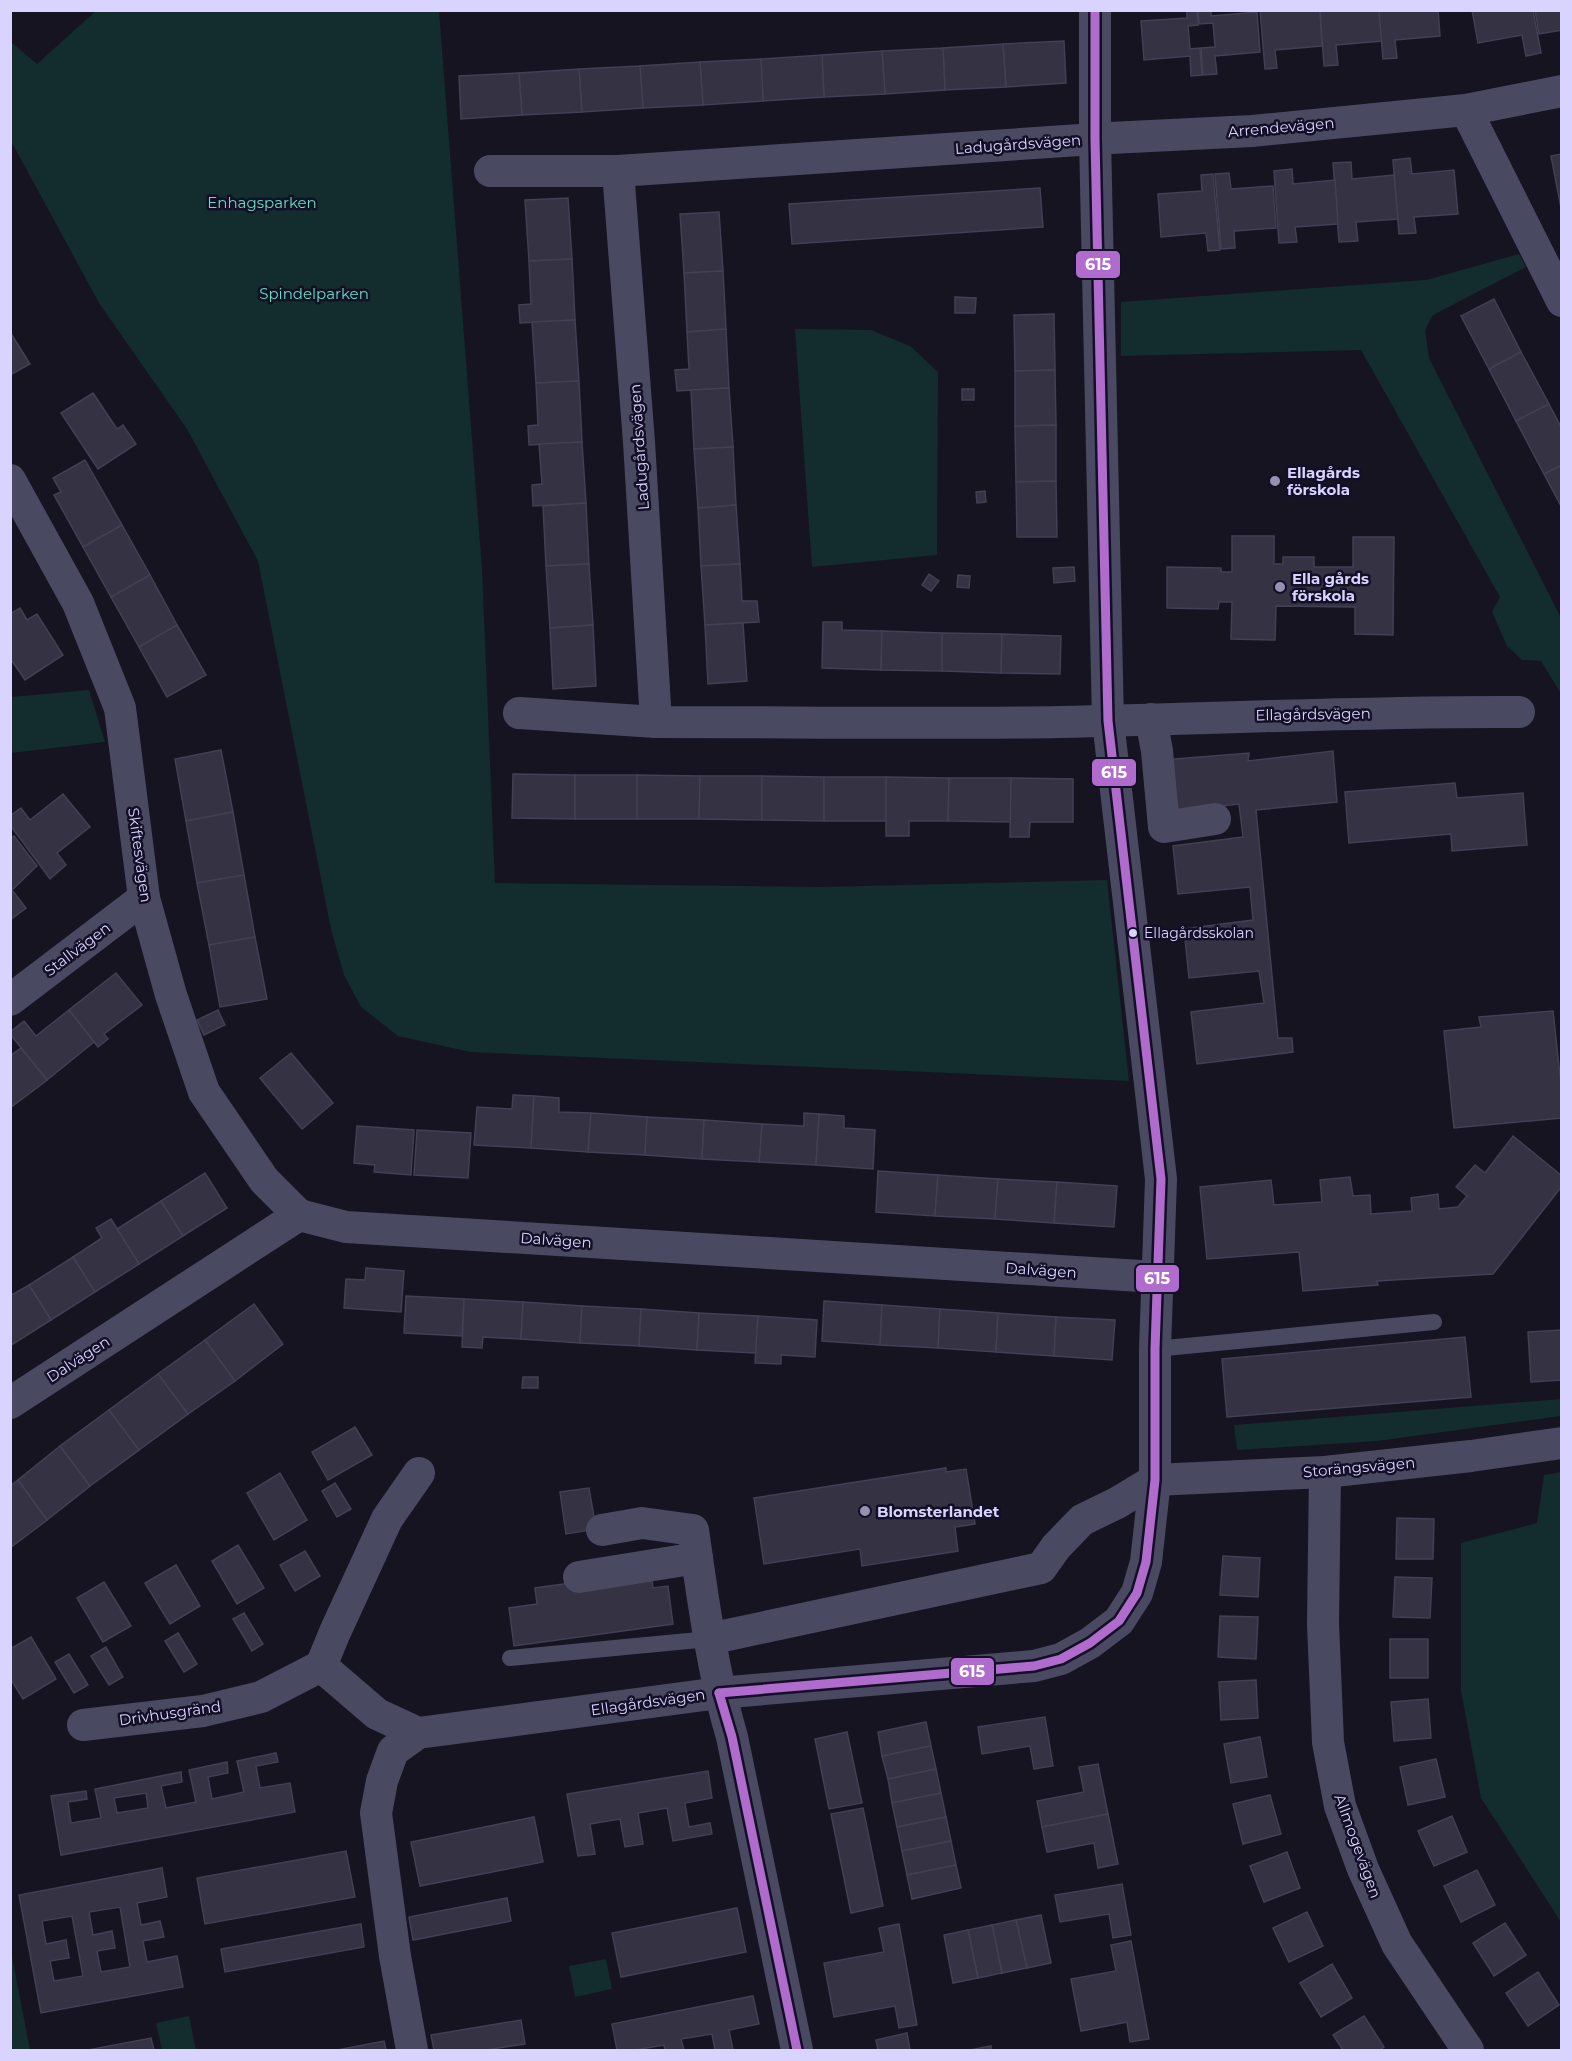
<svg xmlns="http://www.w3.org/2000/svg" width="1572" height="2061" viewBox="0 0 1572 2061" font-family="Montserrat,sans-serif">
<style>
.green{fill:#132c2d}
.building{fill:#343243;stroke:#433f54;stroke-width:1.5;fill-rule:evenodd}
.lines{fill:none;stroke-linecap:round;stroke-linejoin:round}
.service{stroke:#4a4962;stroke-width:16}
.minor{stroke:#4a4962;stroke-width:32}
.bus-1-casing{stroke:#130f26;stroke-width:14}
.bus-1{stroke:#b06ccc;stroke-width:9}
.poi-dot{fill:#9591b1;stroke:#130f26;stroke-width:2}
.bus-dot{fill:#d9d4ff;stroke:#130f26;stroke-width:2}
.labels{text-anchor:middle;dominant-baseline:central;stroke-width:5;stroke-linejoin:round;paint-order:stroke}
.bus-label{font-size:14px;fill:#d9d4ff;stroke:#130f26;text-anchor:start}
.street-label{font-size:15px;fill:#d9d4ff;stroke:#130f26}
.park-label{font-size:15px;fill:#5fe0c0;stroke:#130f26}
.poi-label{font-size:15px;font-weight:bold;fill:#d9d4ff;stroke:#130f26;text-anchor:start}
.line-badge{stroke:#130f26;stroke-width:2}
.badge-label{font-size:16px;text-anchor:middle;font-weight:bold;fill:#fff}
</style>
<rect width="100%" height="100%" fill="#161421"/>
<g class="green">
<path d="M97 10 439 11 482 569 495 883 821 887 1107 880 1129 1081 470 1052 398 1036 361 1007 344 975 331 929 258 561 187 429 99 303 11 141V42L37 64Z"/>
<path d="M1519 254 1526 267 1433 315 1425 330 1429 358 1561 618V694L1541 661 1522 660 1507 646 1492 612 1500 597 1361 350 1121 356V302L1426 280Z"/>
<path d="M795 329 871 330 910 346 938 372 937 555 812 567Z"/>
<path d="M89 690 105 742 11 753V697Z"/>
<path d="M1561 1399V1416L1377 1441 1237 1450 1234 1425Z"/>
<path d="M1561 1472H1562L1561 1922 1481 1798 1461 1691V1543L1537 1523 1544 1475Z"/>
<path d="M11 1951 30 2050H11Z"/>
<path d="M606 1959 612 1989 575 1997 569 1966Z"/>
<path d="M189 2016 196 2050H162L156 2023Z"/>
</g>
<g class="building">
<path d="M1187 10H1197L1198 25 1188 26 1190 49 1200 48 1202 75 1191 76 1190 56 1144 60 1141 21 1187 18Z"/>
<path d="M1198 10H1211V16L1257 12 1260 52 1215 56 1217 74 1203 75 1201 48 1215 47 1213 23 1199 24Z"/>
<path d="M1320 10 1322 46 1275 50 1277 68 1265 69 1260 10Z"/>
<path d="M1320 10H1379L1382 41 1336 45 1338 65 1324 66Z"/>
<path d="M1379 10H1438L1440 36 1395 40 1397 58 1383 59Z"/>
<path d="M1472 10H1533L1541 53 1526 56 1522 35 1478 43Z"/>
<path d="M1535 10H1562V30L1539 34Z"/>
<path d="M1064 41 1066 83 1006 87 1003 44Z"/>
<path d="M1003 44 1006 87 945 90 943 48Z"/>
<path d="M943 48 945 90 885 94 882 51Z"/>
<path d="M882 51 885 94 824 97 822 55Z"/>
<path d="M822 55 824 97 763 101 761 59Z"/>
<path d="M761 59 763 101 703 105 700 62Z"/>
<path d="M700 62 703 105 643 108 640 66Z"/>
<path d="M640 66 643 108 582 112 579 69Z"/>
<path d="M579 69 582 112 522 115 519 73Z"/>
<path d="M519 73 522 115 461 119 459 76Z"/>
<path d="M1562 154V207L1561 208 1551 156Z"/>
<path d="M1410 158 1412 174 1454 170 1458 214 1414 217 1416 233 1399 234 1393 160Z"/>
<path d="M1351 162 1352 179 1394 175 1398 219 1356 222 1358 241 1339 242 1333 163Z"/>
<path d="M1292 169 1293 184 1335 180 1338 224 1295 227 1297 242 1279 243 1274 171Z"/>
<path d="M1229 173 1231 189 1273 186 1276 228 1234 231 1235 248 1221 249 1215 174Z"/>
<path d="M1213 174 1220 250 1208 251 1206 233 1161 237 1158 194 1202 191 1201 175Z"/>
<path d="M1040 188 1043 227 792 244 789 204Z"/>
<path d="M568 198 572 259 529 261 525 200Z"/>
<path d="M719 212 723 271 684 273 680 214Z"/>
<path d="M572 259 575 320 520 323 519 305 531 304 529 261Z"/>
<path d="M723 271 726 329 687 332 684 273Z"/>
<path d="M955 297 976 298 975 313H955Z"/>
<path d="M1494 299 1521 352 1489 369 1461 316Z"/>
<path d="M1054 314 1055 370 1015 371 1014 315Z"/>
<path d="M575 320 579 381 536 383 532 322Z"/>
<path d="M726 329 729 388 677 391 675 370 689 369 687 332Z"/>
<path d="M10 332 30 364 10 375Z"/>
<path d="M1521 352 1549 404 1516 421 1489 369Z"/>
<path d="M1055 370 1056 425 1015 426V371Z"/>
<path d="M579 381 582 442 529 445 528 426 538 425 536 383Z"/>
<path d="M729 388 733 447 694 449 691 390Z"/>
<rect x="962" y="389" width="12" height="11"/>
<path d="M93 393 117 429 123 425 136 444 98 469 61 413Z"/>
<path d="M1549 404 1562 429V465L1544 474 1516 421Z"/>
<path d="M1056 425V481L1016 482 1015 426Z"/>
<path d="M582 442 586 503 533 506 532 485 542 484 539 444Z"/>
<path d="M733 447 736 505 698 508 694 449Z"/>
<path d="M85 460 122 525 83 547 54 495 61 492 53 478Z"/>
<path d="M1562 465V508L1544 474Z"/>
<path d="M1056 481 1057 537H1017L1016 482Z"/>
<path d="M985 491 986 502 977 503 976 492Z"/>
<path d="M586 503 589 564 546 566 543 506Z"/>
<path d="M736 505 740 564 701 566 698 508Z"/>
<path d="M122 525 150 575 111 597 83 547Z"/>
<path d="M1232 536H1274V564H1283V557H1314V567H1353V537H1394L1393 635 1355 634V607L1276 606 1275 640 1231 639 1232 602H1219L1218 609 1167 608V567L1221 568V572H1232Z"/>
<path d="M589 564 593 625 550 628 546 566Z"/>
<path d="M740 564 742 601H757L759 622 705 625 701 566Z"/>
<path d="M1074 567 1075 581 1054 583 1053 568Z"/>
<path d="M929 574 939 581 931 591 922 585Z"/>
<path d="M150 575 177 625 139 647 111 597Z"/>
<path d="M958 575 970 576 969 588 957 587Z"/>
<path d="M20 608 27 620 37 614 63 655 25 680 10 658V614Z"/>
<path d="M823 622H842V630L882 631 881 670 822 668Z"/>
<path d="M743 623 747 681 708 684 705 625Z"/>
<path d="M177 625 206 675 167 697 139 647Z"/>
<path d="M593 625 596 686 553 689 550 628Z"/>
<path d="M882 631 942 633V671L881 670Z"/>
<path d="M942 633 1002 634 1001 673 942 671Z"/>
<path d="M1002 634 1061 636 1060 674 1001 673Z"/>
<path d="M221 750 233 812 186 821 175 759Z"/>
<path d="M1333 751 1337 802 1256 810 1278 1038H1292L1293 1052 1197 1064 1191 1012 1264 1003 1259 971 1189 978 1184 929 1253 920 1250 887 1178 894 1173 846 1243 837 1239 804 1168 812 1163 760 1249 753 1248 761Z"/>
<path d="M513 774 575 775V819L512 818Z"/>
<rect x="575" y="775" width="62" height="44"/>
<path d="M637 775 700 776 699 819H637Z"/>
<path d="M700 776H762V820L699 819Z"/>
<path d="M762 776 824 777V821L762 820Z"/>
<rect x="824" y="777" width="62" height="44"/>
<path d="M886 777 949 778 948 821H909V836H886Z"/>
<path d="M949 778H1011V822L948 821Z"/>
<path d="M1011 778 1073 779V822H1030L1029 837H1010Z"/>
<path d="M1455 783 1457 798 1523 793 1527 845 1452 851 1451 834 1349 843 1345 792Z"/>
<path d="M63 794 90 827 57 853 66 865 50 879 10 825V816L21 808 30 820Z"/>
<path d="M233 812 244 875 197 883 186 821Z"/>
<path d="M14 836 37 866 12 890 26 908 10 920V839Z"/>
<path d="M244 875 255 937 209 945 197 883Z"/>
<path d="M255 937 267 999 220 1007 209 945Z"/>
<path d="M116 973 142 1005 104 1034 108 1039 98 1047 69 1010Z"/>
<path d="M69 1010 94 1042 47 1080 10 1034V1032L24 1021 36 1036Z"/>
<path d="M218 1010 225 1025 204 1035 197 1020Z"/>
<path d="M1553 1011 1562 1094V1118L1454 1128 1444 1031 1481 1027 1479 1017Z"/>
<path d="M21 1048 47 1080 10 1108V1056Z"/>
<path d="M291 1053 333 1103 302 1129 260 1078Z"/>
<path d="M513 1095 534 1096 531 1148 474 1145 477 1107 512 1109Z"/>
<path d="M534 1096 559 1098V1112L591 1113 588 1152 531 1148Z"/>
<path d="M591 1113 647 1117 645 1155 588 1152Z"/>
<path d="M804 1113 819 1114 816 1165 759 1162 762 1124 804 1126Z"/>
<path d="M819 1114 844 1116V1128L875 1130 873 1169 816 1165Z"/>
<path d="M647 1117 704 1120 702 1159 645 1155Z"/>
<path d="M704 1120 762 1124 759 1162 702 1159Z"/>
<path d="M357 1126 414 1130 411 1175 374 1172 375 1165 354 1163Z"/>
<path d="M417 1130 471 1133 468 1178 414 1175Z"/>
<path d="M1513 1136 1562 1176V1186L1493 1274 1377 1281 1378 1285 1303 1291 1299 1252 1207 1259 1200 1187 1271 1180 1274 1205 1322 1202 1320 1180 1350 1177 1353 1196 1370 1195 1371 1214 1412 1211 1411 1198 1438 1194 1439 1209 1458 1207 1467 1196 1456 1187 1475 1165 1485 1173Z"/>
<path d="M878 1171 938 1175 935 1216 876 1212Z"/>
<path d="M205 1173 227 1208 183 1236 161 1201Z"/>
<path d="M938 1175 998 1179 995 1219 935 1216Z"/>
<path d="M998 1179 1057 1182 1054 1223 995 1219Z"/>
<path d="M1057 1182 1117 1186 1114 1227 1054 1223Z"/>
<path d="M161 1201 183 1236 139 1264 117 1229Z"/>
<path d="M111 1219 139 1264 95 1292 73 1257 102 1238 96 1228Z"/>
<path d="M73 1257 95 1292 51 1320 29 1285Z"/>
<path d="M366 1268 404 1271 401 1312 344 1308 346 1279 365 1280Z"/>
<path d="M29 1285 51 1320 10 1346V1296Z"/>
<path d="M406 1296 464 1299 462 1336 404 1333Z"/>
<path d="M464 1299 523 1302 521 1339 483 1337 482 1348 462 1347Z"/>
<path d="M824 1301 882 1305 880 1345 822 1341Z"/>
<path d="M523 1302 582 1306 580 1343 521 1339Z"/>
<path d="M254 1304 283 1344 235 1381 205 1340Z"/>
<path d="M882 1305 940 1309 938 1348 880 1345Z"/>
<path d="M582 1306 641 1309 639 1346 580 1343Z"/>
<path d="M641 1309 699 1313 697 1350 639 1346Z"/>
<path d="M940 1309 998 1313 996 1352 938 1348Z"/>
<path d="M699 1313 758 1316 756 1353 697 1350Z"/>
<path d="M998 1313 1056 1317 1054 1356 996 1352Z"/>
<path d="M758 1316 817 1320 815 1357 781 1355V1364L755 1363Z"/>
<path d="M1056 1317 1115 1320 1112 1360 1054 1356Z"/>
<path d="M1562 1330V1380L1531 1382 1528 1332Z"/>
<path d="M1465 1337 1471 1397 1227 1417 1222 1359Z"/>
<path d="M205 1340 235 1381 188 1414 158 1374Z"/>
<path d="M158 1374 188 1414 139 1450 109 1410Z"/>
<path d="M523 1377H538V1388H522Z"/>
<path d="M109 1410 139 1450 90 1486 60 1446Z"/>
<path d="M355 1427 372 1455 328 1480 312 1452Z"/>
<path d="M60 1446 90 1486 47 1520 18 1480Z"/>
<path d="M946 1468V1472L966 1469 975 1524 955 1527 958 1551 862 1566 860 1549 764 1564 754 1498Z"/>
<path d="M280 1473 307 1520 274 1540 247 1493Z"/>
<path d="M18 1480 47 1520 10 1548V1486Z"/>
<path d="M335 1483 351 1509 337 1517 322 1491Z"/>
<path d="M589 1488 596 1529 566 1534 560 1492Z"/>
<path d="M1397 1518 1434 1519 1433 1559H1396Z"/>
<path d="M238 1545 264 1588 237 1604 212 1561Z"/>
<path d="M305 1551 320 1576 295 1591 280 1565Z"/>
<path d="M1223 1556 1260 1558 1258 1597 1220 1595Z"/>
<path d="M176 1565 200 1606 170 1624 145 1583Z"/>
<path d="M651 1572 653 1588 668 1586 673 1624 514 1646 509 1608 537 1604 535 1588Z"/>
<path d="M1395 1577 1432 1578 1430 1618 1393 1617Z"/>
<path d="M104 1582 131 1626 103 1642 77 1598Z"/>
<path d="M244 1613 263 1644 252 1651 233 1619Z"/>
<path d="M1220 1616 1258 1617 1256 1659 1218 1657Z"/>
<path d="M178 1633 197 1664 184 1672 165 1641Z"/>
<path d="M31 1637 56 1679 23 1699 10 1678V1649Z"/>
<rect x="1390" y="1639" width="38" height="39"/>
<path d="M106 1647 123 1677 109 1685 91 1656Z"/>
<path d="M69 1654 88 1685 74 1693 55 1662Z"/>
<path d="M1256 1680 1258 1718 1221 1720 1219 1682Z"/>
<path d="M1428 1699 1431 1738 1394 1741 1391 1702Z"/>
<path d="M1045 1717 1053 1766 1034 1769 1030 1746 982 1754 978 1727Z"/>
<path d="M926 1722 931 1746 882 1756 878 1732Z"/>
<path d="M847 1732 862 1803 829 1809 815 1739Z"/>
<path d="M1260 1737 1267 1777 1231 1783 1224 1744Z"/>
<path d="M931 1746 936 1769 888 1779 882 1756Z"/>
<path d="M276 1753 278 1762 256 1766 260 1788 290 1783 295 1812 61 1855 51 1796 86 1791 87 1799 68 1802 71 1823 101 1818 95 1789 181 1772 182 1782 161 1786 166 1808 196 1802 189 1770 227 1762 228 1773 208 1777 212 1799 244 1792 237 1761ZM146 1793 148 1808 117 1813 114 1798Z"/>
<path d="M1436 1759 1445 1797 1408 1805 1400 1767Z"/>
<path d="M1098 1764 1108 1814 1042 1827 1037 1801 1084 1792 1079 1767Z"/>
<path d="M936 1769 941 1793 892 1803 888 1779Z"/>
<path d="M708 1771 712 1798 685 1803 689 1827 710 1823 712 1834 673 1841 667 1808 638 1813 643 1844 625 1847 620 1819 590 1824 595 1854 578 1856 567 1794Z"/>
<path d="M941 1793 946 1817 897 1827 892 1803Z"/>
<path d="M1270 1795 1281 1834 1243 1844 1233 1804Z"/>
<path d="M863 1808 883 1906 851 1913 831 1814Z"/>
<path d="M1108 1814 1118 1864 1098 1868 1094 1843 1047 1852 1042 1827Z"/>
<path d="M1452 1816 1467 1852 1434 1866 1418 1831Z"/>
<path d="M534 1817 543 1862 420 1886 411 1842Z"/>
<path d="M946 1817 951 1841 902 1851 897 1827Z"/>
<path d="M951 1841 956 1865 907 1875 902 1851Z"/>
<path d="M346 1851 355 1897 205 1924 197 1878Z"/>
<path d="M1287 1852 1300 1888 1264 1902 1250 1866Z"/>
<path d="M956 1865 961 1888 912 1899 907 1875Z"/>
<path d="M162 1868 167 1897 137 1903 141 1925 160 1921 164 1937 143 1941 147 1962 177 1956 183 1987 41 2013 19 1895ZM120 1907 130 1967 101 1972 97 1951 115 1948 112 1931 93 1935 89 1912ZM72 1916 83 1976 54 1981 50 1961 69 1958 66 1940 46 1944 42 1921Z"/>
<path d="M1477 1870 1495 1905 1461 1922 1444 1886Z"/>
<path d="M1122 1884 1131 1935 1113 1938 1109 1914 1060 1922 1055 1895Z"/>
<path d="M507 1898 511 1921 413 1940 409 1917Z"/>
<path d="M737 1908 746 1952 621 1977 612 1933Z"/>
<path d="M1307 1912 1323 1946 1289 1962 1273 1928Z"/>
<path d="M1041 1915 1051 1963 1027 1968 1016 1920Z"/>
<path d="M1016 1920 1027 1968 1002 1973 992 1925Z"/>
<path d="M1505 1923 1526 1955 1494 1976 1473 1943Z"/>
<path d="M361 1924 364 1947 225 1972 221 1949Z"/>
<path d="M899 1924 917 2025 899 2028 895 2006 834 2017 824 1963 884 1952 879 1928Z"/>
<path d="M992 1925 1002 1973 978 1978 968 1930Z"/>
<path d="M968 1930 978 1978 953 1983 944 1935Z"/>
<path d="M1131 1941 1149 2039 1130 2042 1127 2022 1081 2031 1071 1979 1116 1971 1111 1945Z"/>
<path d="M1332 1964 1352 1998 1321 2017 1300 1983Z"/>
<path d="M1538 1972 1559 2005 1528 2026 1506 1993Z"/>
<path d="M753 1996 759 2024 729 2030 733 2050H715L712 2034 681 2039 684 2050H665L664 2045 635 2050H617L612 2024Z"/>
<path d="M1364 2016 1384 2047 1380 2050H1343L1333 2035Z"/>
<path d="M521 2020 525 2044 486 2050H434L431 2035Z"/>
<path d="M907 2033 910 2050H878L876 2040Z"/>
<path d="M151 2038 154 2050H88Z"/>
<path d="M384 2041 386 2050H337Z"/>
<path d="M991 2046V2050H970Z"/>
</g>
<g class="lines">
<g class="service">
<path d="M1155 1349 1434 1322"/>
<path d="M510 1658 709 1639"/>
</g>
<g class="minor">
<path d="M1466 110 1562 301"/>
<path d="M490 171H618"/>
<path d="M10 480 78 603 120 708 144 898 171 995 204 1092 264 1180 299 1215"/>
<path d="M1519 712C1366 711 1213 719 1060 722 926 724 791 722 656 722L639 442 618 171 1110 138 1252 131 1466 110 1562 91"/>
<path d="M519 713 656 722"/>
<path d="M1151 719 1157 751 1164 827 1215 819"/>
<path d="M10 1000 144 898"/>
<path d="M10 1403 299 1215 346 1227 1157 1277"/>
<path d="M1325 1472 1323 1624 1328 1742 1340 1806 1363 1869 1397 1944 1468 2050"/>
<path d="M602 1530 642 1523 693 1530C703 1600 712 1669 732 1737L797 2050"/>
<path d="M579 1577 697 1558"/>
<path d="M709 1639 1041 1568 1056 1547 1082 1520 1117 1503 1155 1480 1325 1472 1471 1456 1562 1443"/>
<path d="M321 1666 335 1632 387 1519 419 1473"/>
<path d="M83 1725 203 1711 261 1697 321 1666 377 1714 418 1733"/>
<path d="M412 2050 395 1956 376 1813 382 1781 393 1751 418 1733 719 1693 1034 1666 1061 1659 1090 1643 1119 1621 1137 1593 1146 1562 1155 1480V1349L1161 1179 1108 721 1095 139V10"/>
</g>
<defs>
<g id="bus-1">
<path d="M719 1693 1034 1666 1061 1659 1090 1643 1119 1621 1137 1593 1146 1562 1155 1480V1349L1161 1179 1108 721 1095 139V10"/>
<path d="M719 1693 732 1737 797 2050"/>
</g>
</defs>
<use href="#bus-1" class="bus-1-casing"/>
<use href="#bus-1" class="bus-1"/>
</g>
<g class="poi-dot">
<circle cx="1275" cy="481" r="6"/>
<circle cx="1280" cy="587" r="6"/>
<circle cx="865" cy="1511" r="6"/>
</g>
<circle class="bus-dot" cx="1133" cy="933" r="5"/>
<g class="labels">
<g class="bus-label">
<text x="1144" y="933">Ellagårdsskolan</text>
</g>
<g class="street-label">
<text transform="translate(1281 127) rotate(-5)">Arrendevägen</text>
<text transform="translate(1018 144) rotate(-4)">Ladugårdsvägen</text>
<text transform="translate(639 447) rotate(-94)">Ladugårdsvägen</text>
<text transform="translate(1313 714) rotate(-1)">Ellagårdsvägen</text>
<text transform="translate(140 855) rotate(82)">Skiftesvägen</text>
<text transform="translate(77 949) rotate(-37)">Stallvägen</text>
<text transform="translate(556 1240) rotate(4)">Dalvägen</text>
<text transform="translate(1041 1270) rotate(4)">Dalvägen</text>
<text transform="translate(78 1359) rotate(-33)">Dalvägen</text>
<text transform="translate(1359 1467) rotate(-5)">Storängsvägen</text>
<text transform="translate(648 1702) rotate(-8)">Ellagårdsvägen</text>
<text transform="translate(170 1713) rotate(-8)">Drivhusgränd</text>
<text transform="translate(1358 1846) rotate(70)">Allmogevägen</text>
</g>
<g class="park-label">
<text x="262" y="202">Enhagsparken</text>
<text x="314" y="293">Spindelparken</text>
</g>
<g class="poi-label">
<text x="1287" y="472">Ellagårds<tspan x="1287" dy="17">förskola</tspan></text>
<text x="1292" y="578">Ella gårds<tspan x="1292" dy="17">förskola</tspan></text>
<text x="877" y="1511">Blomsterlandet</text>
</g>
</g>
<g class="line-badge">
<rect x="1075" y="250" width="46" height="29" rx="6" fill="#b06ccc"/>
<rect x="1091" y="758" width="46" height="29" rx="6" fill="#b06ccc"/>
<rect x="1135" y="1264" width="45" height="29" rx="6" fill="#b06ccc"/>
<rect x="950" y="1657" width="45" height="29" rx="6" fill="#b06ccc"/>
</g>
<g class="badge-label">
<text x="1098" y="270">615</text>
<text x="1114" y="778">615</text>
<text x="1157" y="1284">615</text>
<text x="972" y="1677">615</text>
</g>
<rect width="1572" height="2061" fill="none" stroke="#d9d4ff" stroke-width="24"/>
</svg>
